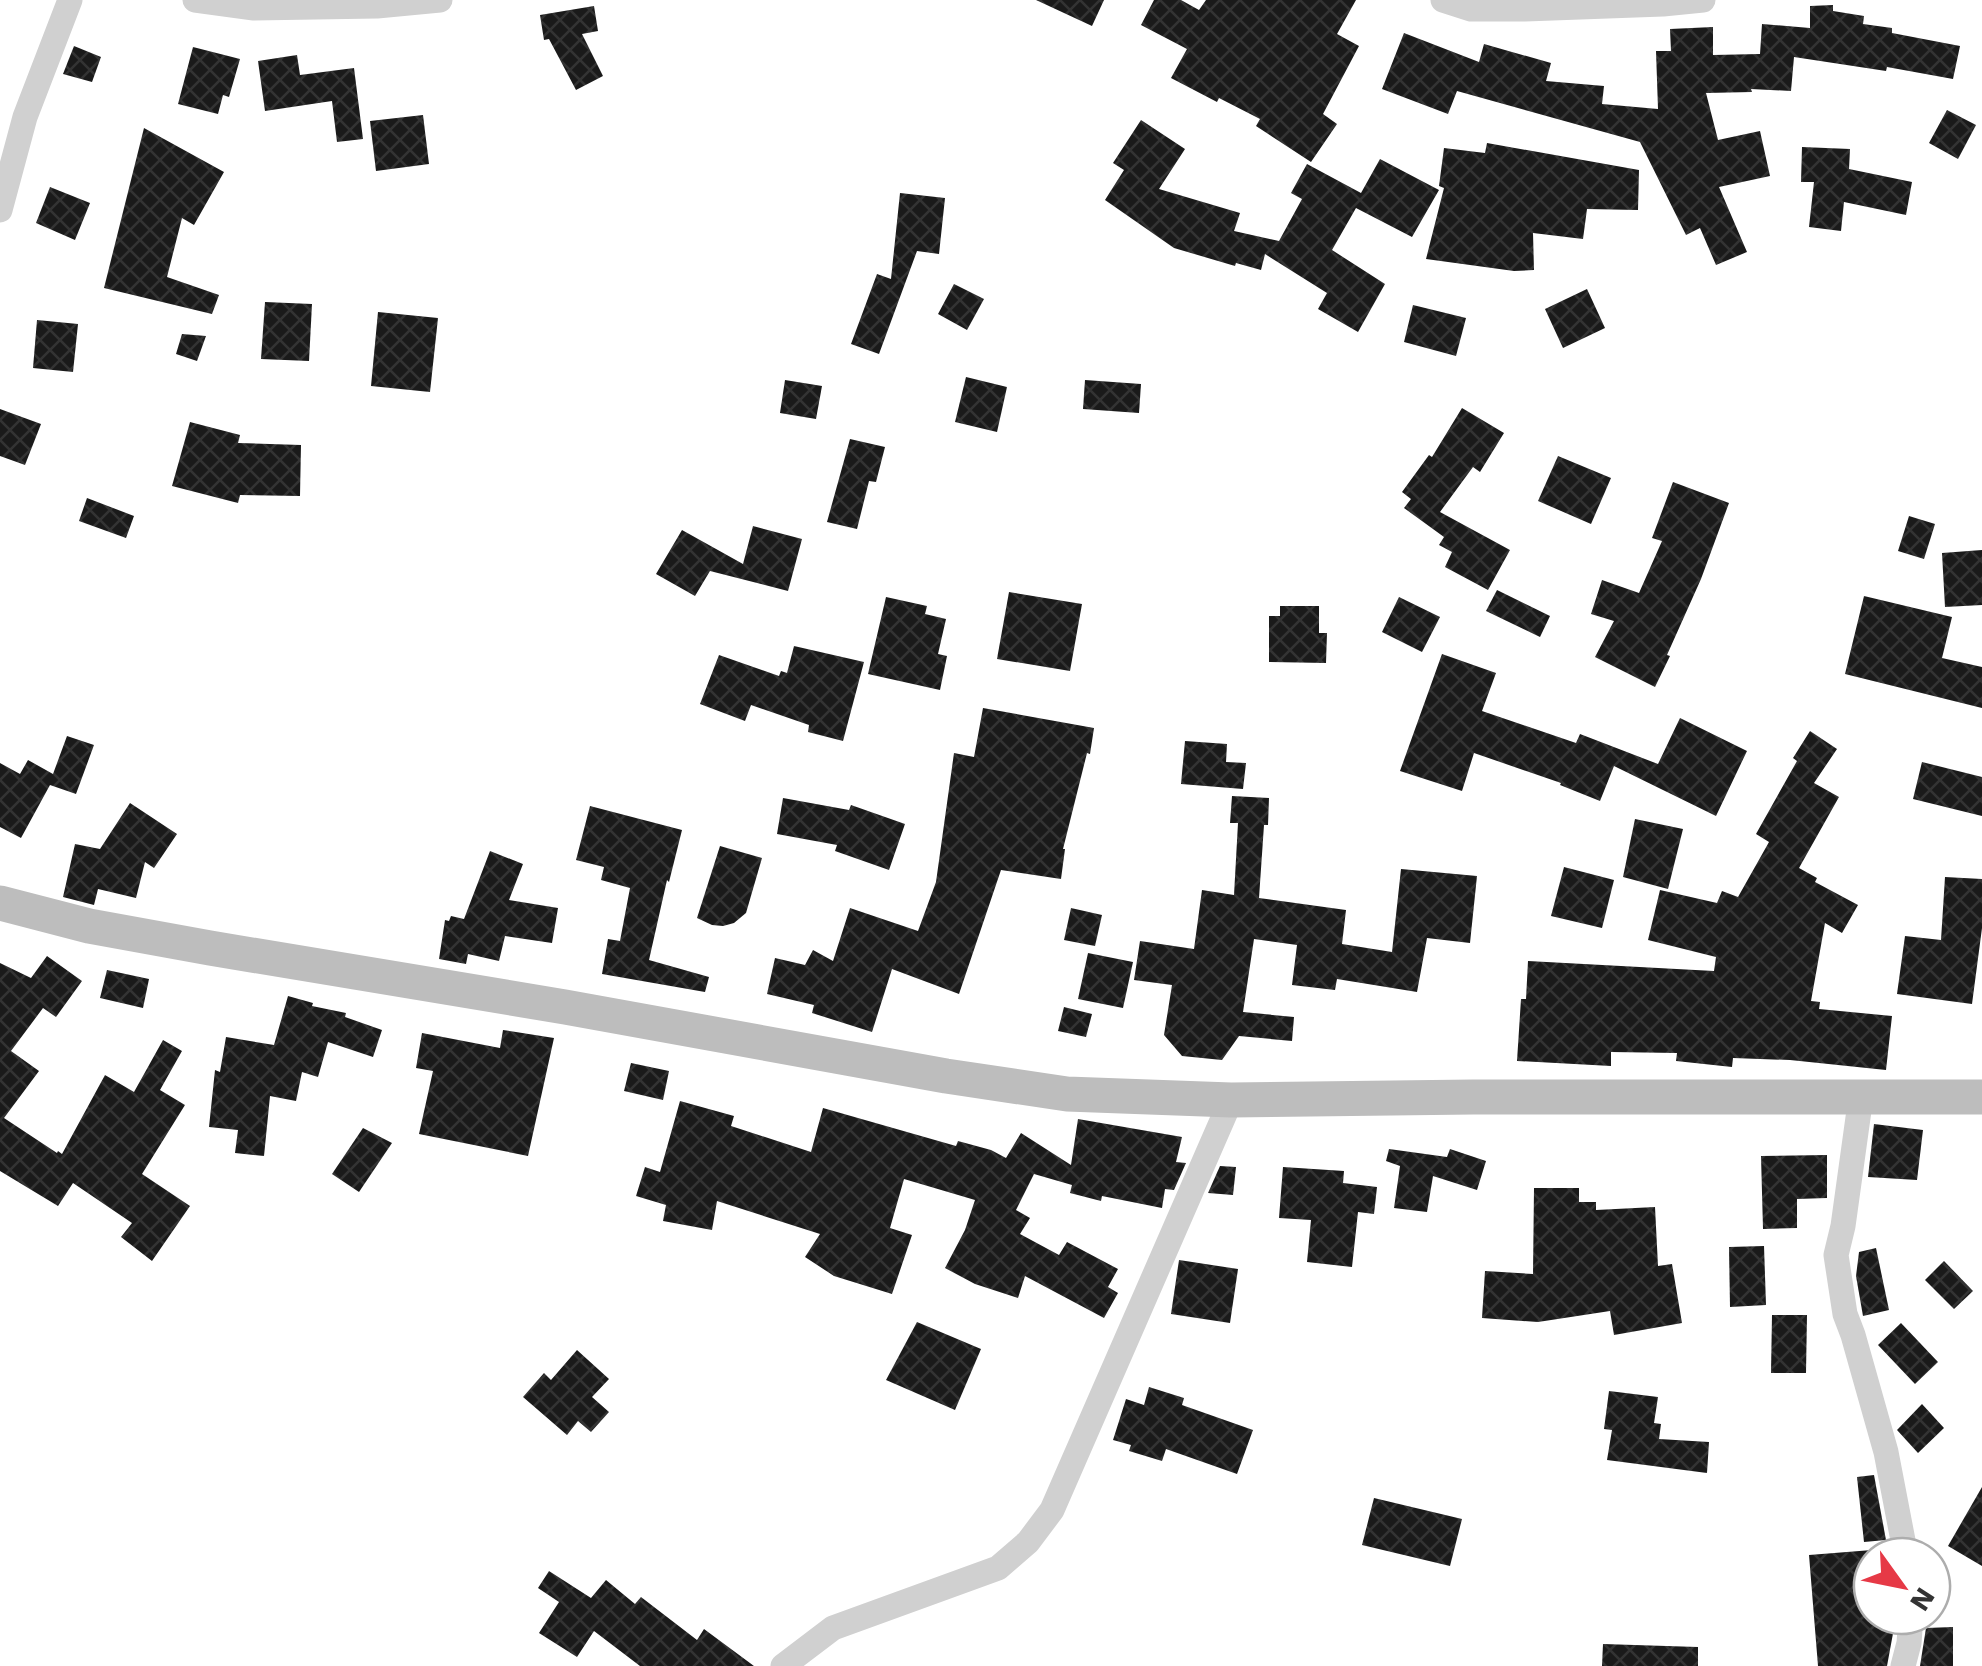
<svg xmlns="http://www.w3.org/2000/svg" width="1982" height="1666" viewBox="0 0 1982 1666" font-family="'Work Sans',sans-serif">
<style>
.building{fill:url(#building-cross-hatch)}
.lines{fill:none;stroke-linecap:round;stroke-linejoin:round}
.street{stroke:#d0d0d0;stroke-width:25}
.secondary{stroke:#bdbdbd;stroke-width:35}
</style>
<defs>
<pattern id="building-cross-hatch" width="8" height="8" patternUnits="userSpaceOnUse" patternTransform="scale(2.5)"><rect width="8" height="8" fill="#1a1a1a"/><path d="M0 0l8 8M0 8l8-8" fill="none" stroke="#333"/></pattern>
</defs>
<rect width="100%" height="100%" fill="#fff"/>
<g class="building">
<path d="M1036 0H1104L1092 26Z"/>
<path d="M1154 0H1181L1199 10 1206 0H1356L1337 34 1359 46 1323 114 1337 124 1311 162 1256 126 1260 119 1219 98 1217 102 1171 78 1187 49 1141 25Z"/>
<path d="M1833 5V11L1864 16 1863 24 1892 28V33L1960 46 1953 79 1887 67 1886 71 1794 57 1791 91 1751 89 1752 92 1706 93 1718 140 1760 131 1770 176 1719 187 1747 252 1716 265 1700 228 1686 235 1640 142 1457 91 1448 114 1382 89 1404 33 1479 62 1484 44 1551 63 1546 81 1604 86 1602 104 1658 109 1656 51H1671L1670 29 1713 27V55L1760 54 1762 24 1810 28V6Z"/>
<path d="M594 6 598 31 582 34 603 76 576 90 549 39 544 40 540 15Z"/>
<path d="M74 46 101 57 92 82 63 74Z"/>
<path d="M193 47 240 59 229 97 223 95 218 114 178 104Z"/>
<path d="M297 55 300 75 354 68 363 139 337 142 332 101 265 111 258 61Z"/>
<path d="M1947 110 1976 125 1958 159 1929 143Z"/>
<path d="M423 115 429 164 376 171 370 121Z"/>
<path d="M1141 120 1185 149 1159 189 1240 213 1234 231 1279 241 1302 199 1291 193 1307 164 1361 193 1380 159 1439 190 1412 237 1356 208 1332 250 1385 284 1358 332 1318 309 1327 293 1265 254 1261 270 1236 263 1235 266 1174 248 1105 200 1124 170 1113 163Z"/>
<path d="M144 128 224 172 194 225 182 218 167 277 219 295 212 314 104 288Z"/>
<path d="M1487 143 1639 170 1638 210 1587 209 1583 239 1533 233 1534 270 1514 271 1426 259 1444 188 1439 186 1444 148 1485 153Z"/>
<path d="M1802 147 1850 149 1849 169 1912 182 1906 215 1844 202 1841 231 1809 227 1814 182H1801Z"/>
<path d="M50 187 90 203 75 240 36 223Z"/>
<path d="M900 193 945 198 939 254 917 251 879 354 851 344 877 274 891 279Z"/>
<path d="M954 284 984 299 967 330 938 314Z"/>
<path d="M1587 289 1605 328 1563 348 1545 309Z"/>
<path d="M265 302 312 304 309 361 261 359Z"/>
<path d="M1413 305 1466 318 1456 356 1404 342Z"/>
<path d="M378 312 438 318 430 392 371 386Z"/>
<path d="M37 320 78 324 73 372 33 368Z"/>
<path d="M182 334 206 336 197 361 176 354Z"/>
<path d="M966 377 1007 387 997 432 955 422Z"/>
<path d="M785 380 822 386 816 419 780 413Z"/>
<path d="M1085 380 1141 384 1139 413 1083 409Z"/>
<path d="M1462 408 1504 433 1480 472 1473 467 1440 512 1510 550 1488 590 1445 567 1452 552 1439 545 1444 537 1404 508 1411 499 1402 492 1429 455 1432 457Z"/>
<path d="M0 409 41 424 25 465 0 456Z"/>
<path d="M190 422 240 435 238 443 301 445 300 496 240 495 238 503 172 486Z"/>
<path d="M850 439 885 447 876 482 869 481 857 529 827 522Z"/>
<path d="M1558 456 1611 478 1591 524 1538 501Z"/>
<path d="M1673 482 1729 503 1701 579 1667 655 1670 656 1655 687 1595 657 1614 621 1591 614 1602 580 1639 593 1662 541 1652 538Z"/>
<path d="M87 498 134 516 126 538 79 521Z"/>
<path d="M1909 516 1935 524 1924 559 1898 551Z"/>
<path d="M753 526 802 539 788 591 710 571 695 596 656 574 682 530 743 564Z"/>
<path d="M1982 550V605L1945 607 1942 553Z"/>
<path d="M1497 590 1550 616 1540 637 1486 611Z"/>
<path d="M1009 592 1082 604 1070 671 997 659Z"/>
<path d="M1864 596 1952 617 1942 658 1982 667V708L1845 674Z"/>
<path d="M886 597 927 606 925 614 946 619 938 654 947 656 940 690 868 674Z"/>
<path d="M1399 597 1440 617 1422 652 1382 632Z"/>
<path d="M1280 606H1319V633H1327L1326 663 1269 662V616H1280Z"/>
<path d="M794 646 864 662 843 741 808 732 809 725 751 705 745 721 700 704 719 655 779 676 781 671 787 673Z"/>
<path d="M1442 654 1496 673 1482 711 1576 743 1580 734 1658 764 1680 718 1747 751 1716 816 1614 766 1600 801 1560 785 1561 783 1474 753 1462 791 1400 771Z"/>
<path d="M983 708 1094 728 1090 754 1087 753 1063 849H1065L1061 879 1001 870 959 994 892 969 872 1032 812 1013 814 1005 767 994 775 958 805 965 813 950 833 961 850 908 918 931 936 882 954 753 974 757Z"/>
<path d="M1810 731 1837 749 1814 783 1839 797 1799 868 1817 878 1815 882 1858 905 1842 933 1825 923 1811 1001 1820 1002 1819 1009 1892 1016 1886 1070 1790 1060 1733 1058 1732 1067 1676 1061 1677 1053 1611 1052V1066L1517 1061 1521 999H1526L1528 961 1714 971 1716 957 1648 940 1660 890 1717 903 1722 891 1738 897 1769 842 1756 834 1797 761 1793 758Z"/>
<path d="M67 736 94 745 76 794 50 785 21 838 0 827V763L20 774 28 760 53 774Z"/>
<path d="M1185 741 1227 744 1226 762 1246 763 1243 789 1181 784Z"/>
<path d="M1922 762 1982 777V816L1913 799Z"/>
<path d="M1232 796 1269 798 1268 825H1264L1259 898 1346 910 1342 944 1392 952 1401 869 1477 876 1470 943 1427 938 1417 992 1337 979 1335 990 1292 985 1297 945 1254 939 1243 1012 1294 1017 1292 1041 1239 1036 1222 1060 1182 1056 1164 1035 1172 985 1134 980 1140 941 1194 949 1202 890 1234 895 1238 823H1230Z"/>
<path d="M783 798 849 810 851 805 905 824 889 870 835 851 837 845 777 834Z"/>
<path d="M130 803 177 834 154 868 145 862 136 898 98 889 94 905 63 897 75 844 100 849Z"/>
<path d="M590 806 682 830 669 882 667 880 649 960 709 977 705 992 602 974 608 939 620 941 630 888 601 880 604 867 576 860Z"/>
<path d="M1635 819 1683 829 1668 889 1623 877Z"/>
<path d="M720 846 762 858 746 913 734 923 723 926 712 925 697 918Z"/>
<path d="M490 851 523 864 509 900 558 908 552 943 505 936 499 961 468 954 466 964 439 959 445 920 449 921 451 916 464 919Z"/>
<path d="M1564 867 1614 880 1602 928 1551 916Z"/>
<path d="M1945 877 1982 879V928L1972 1004 1897 994 1905 936 1941 940Z"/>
<path d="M1071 908 1102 915 1095 946 1064 940Z"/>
<path d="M1088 953 1133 962 1123 1008 1078 999Z"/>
<path d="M47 956 82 981 56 1017 43 1008 11 1051 39 1071 4 1118 57 1153 58 1151 62 1154 105 1075 134 1092 163 1040 182 1051 160 1090 185 1105 142 1174 190 1206 152 1261 121 1237 132 1223 73 1183 58 1206 0 1171V963L31 978Z"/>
<path d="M107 970 149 979 143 1008 100 998Z"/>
<path d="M288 996 313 1003 312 1006 346 1013 345 1017 382 1030 373 1057 328 1042 318 1077 302 1072 296 1101 270 1096 264 1156 235 1153 238 1130 209 1127 215 1070 220 1072 226 1037 274 1045Z"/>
<path d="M1064 1007 1092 1014 1086 1037 1058 1031Z"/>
<path d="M503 1030 554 1038 528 1156 419 1134 433 1071 416 1068 422 1033 500 1048Z"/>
<path d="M631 1063 669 1071 663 1100 624 1091Z"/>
<path d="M680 1101 734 1116 731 1126 811 1152 823 1108 956 1146 958 1141 991 1150 1006 1158 1021 1133 1071 1165 1078 1119 1182 1137 1176 1162 1186 1163 1174 1190 1165 1189 1162 1208 1102 1196 1101 1201 1070 1193 1072 1185 1034 1174 1016 1210 1030 1218 1020 1234 1059 1255 1067 1242 1118 1269 1108 1287 1118 1293 1104 1318 1025 1276 1018 1298 975 1284 945 1268 965 1230 975 1200 904 1179 890 1228 912 1235 892 1294 834 1276 805 1257 820 1234 717 1201 712 1230 663 1221 666 1205 636 1196 645 1167 660 1172Z"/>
<path d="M1874 1124 1923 1130 1917 1180 1868 1177Z"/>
<path d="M363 1128 392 1143 359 1192 332 1174Z"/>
<path d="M1389 1149 1447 1157 1450 1149 1486 1161 1477 1190 1433 1176 1427 1212 1394 1208 1400 1166 1386 1161Z"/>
<path d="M1827 1155V1198L1797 1199V1228L1763 1229 1761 1156Z"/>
<path d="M1220 1166 1236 1167 1233 1195 1208 1193Z"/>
<path d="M1283 1167 1344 1171 1343 1183 1377 1187 1374 1214 1358 1212 1352 1267 1307 1262 1311 1220 1279 1218Z"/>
<path d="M1534 1188H1579V1202H1596V1210L1655 1207 1658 1266 1672 1264 1682 1323 1614 1335 1610 1311 1538 1322 1482 1318 1485 1271 1533 1274Z"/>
<path d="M1764 1246 1766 1305 1730 1307 1729 1247Z"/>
<path d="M1876 1248 1889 1310 1863 1316 1856 1276 1859 1252Z"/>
<path d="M1179 1260 1238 1269 1230 1323 1171 1314Z"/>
<path d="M1944 1261 1973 1291 1954 1309 1925 1280Z"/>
<path d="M1772 1315H1807L1806 1373H1771Z"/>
<path d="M917 1322 981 1349 955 1410 886 1380Z"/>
<path d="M1901 1323 1938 1362 1915 1384 1878 1345Z"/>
<path d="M577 1350 609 1379 592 1397 609 1412 591 1432 578 1421 567 1435 523 1397 544 1373 551 1380Z"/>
<path d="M1149 1387 1184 1398 1182 1405 1253 1430 1237 1474 1166 1449 1162 1461 1129 1451 1131 1445 1113 1440 1126 1399 1144 1405Z"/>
<path d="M1609 1391 1658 1397 1654 1423 1661 1424 1659 1439 1709 1442 1707 1473 1607 1460 1612 1430 1604 1429Z"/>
<path d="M1922 1404 1944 1428 1918 1453 1897 1430Z"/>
<path d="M1874 1475 1886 1540 1864 1542 1857 1477Z"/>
<path d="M1982 1487V1566L1948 1546Z"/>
<path d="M1374 1498 1462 1519 1450 1566 1362 1545Z"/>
<path d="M1872 1550V1616H1878L1879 1628H1894L1887 1666H1818L1809 1555Z"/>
<path d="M549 1571 591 1598 606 1580 635 1604 641 1597 697 1640 704 1629 754 1666H640L594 1631 577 1657 539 1633 559 1602 538 1588Z"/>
<path d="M1953 1627V1666H1920L1926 1628Z"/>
<path d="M1603 1644 1698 1647V1666H1602Z"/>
</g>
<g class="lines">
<g class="street">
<path d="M195 0 254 8 377 6 440 0"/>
<path d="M1443 0 1471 9H1525L1663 4 1703 0"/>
<path d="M0 210 25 117 70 0"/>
<path d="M1861 1096 1843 1226 1836 1255 1845 1314 1853 1335 1886 1452 1906 1556"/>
<path d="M783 1666 833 1628 998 1568 1028 1542 1052 1510 1231 1100"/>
<path d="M1903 1666 1909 1643 1911 1616"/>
</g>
<path class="secondary" d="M0 903 89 926 210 948 565 1007 946 1076 1067 1094 1231 1100 1473 1097H1982"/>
</g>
<g transform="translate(1902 1586) rotate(123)"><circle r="48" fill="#ffffff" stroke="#adadad" stroke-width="2.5"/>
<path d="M0-8L18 38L0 25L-18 38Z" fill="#e63946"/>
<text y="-15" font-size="28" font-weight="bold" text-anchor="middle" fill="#333333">N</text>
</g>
</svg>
